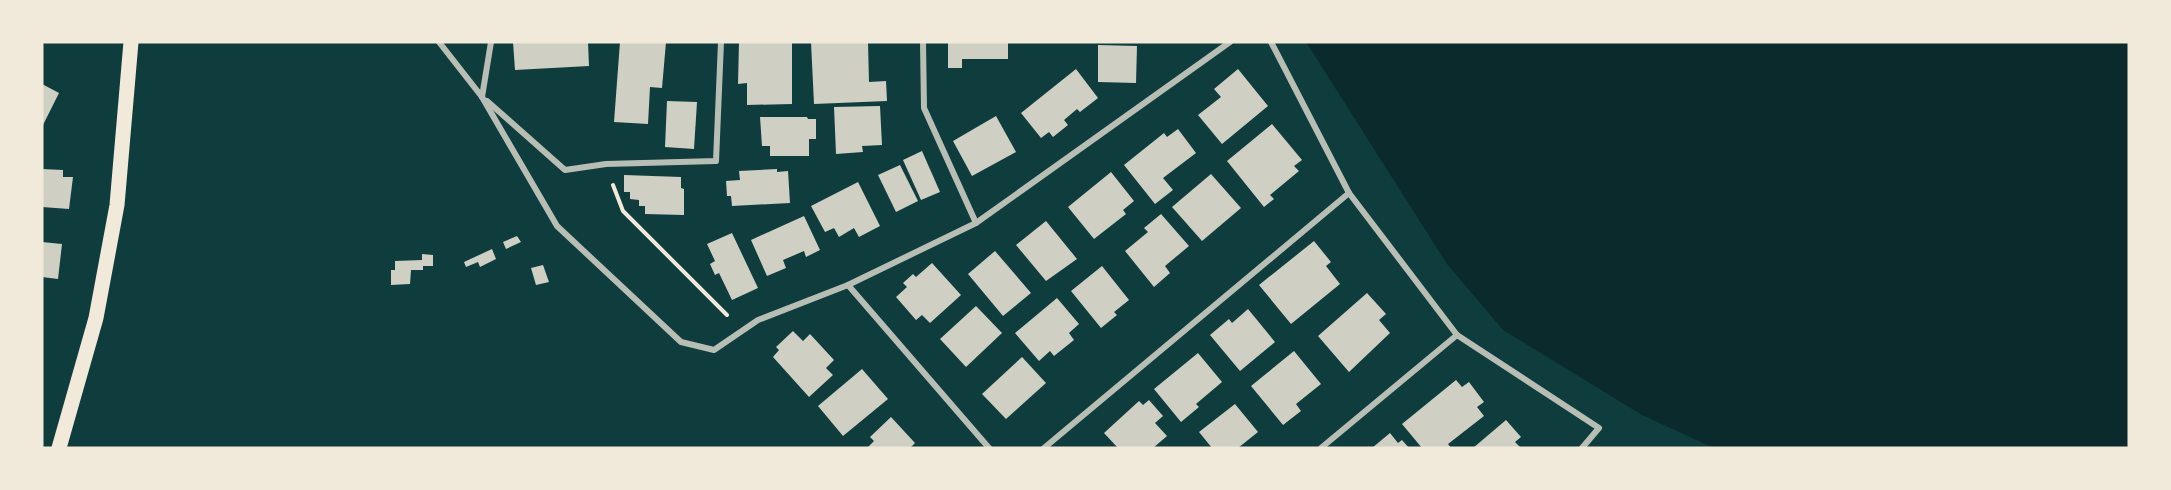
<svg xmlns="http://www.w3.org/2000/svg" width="2171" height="490" viewBox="0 0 2171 490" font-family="Barlow,sans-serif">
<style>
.water{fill:#0a2a2b}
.building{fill:#cfcfc3}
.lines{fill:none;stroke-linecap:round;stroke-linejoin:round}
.path{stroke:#f1e9da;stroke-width:4}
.minor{stroke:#b8beb3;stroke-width:6}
.primary{stroke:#f1e9da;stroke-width:15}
</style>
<rect width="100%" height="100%" fill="#0f3d3e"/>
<path class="water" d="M1306 42H2129V448H1714L1642 415 1503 330 1447 264Z"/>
<g class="building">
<path d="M513 42H588L589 66 515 70Z"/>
<path d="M620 42H666L662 88 650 87 648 124 614 122Z"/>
<path d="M739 42H792V104L747 105V83L738 84Z"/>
<path d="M811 42H868L869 82 886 81 887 101 814 104Z"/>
<path d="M948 42H1008V59H962V68H948Z"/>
<path d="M1098 45 1137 46 1136 83 1098 82Z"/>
<path d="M1076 69 1098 98 1080 112 1077 109 1064 120 1068 125 1053 137 1049 132 1041 138 1021 113Z"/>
<path d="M1238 69 1268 106 1222 144 1198 115 1221 97 1214 89Z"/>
<path d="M42 84 59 93 42 127Z"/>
<path d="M667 101 697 102 694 149 665 147Z"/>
<path d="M880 106 882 145 862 146 863 152 836 154 834 107Z"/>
<path d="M996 116 1016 152 972 176 953 141Z"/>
<path d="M760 117H807L808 119H816V139H809V156H770V146H762Z"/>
<path d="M1272 124 1302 160 1294 166 1299 171 1270 195 1274 199 1264 207 1227 161Z"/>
<path d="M1178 129 1196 153 1163 178 1173 190 1155 204 1124 165 1164 133 1167 137Z"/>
<path d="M922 151 940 192 921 200 903 160Z"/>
<path d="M900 165 918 201 896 212 878 175Z"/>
<path d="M42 169 63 170V177H73L69 209 42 207Z"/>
<path d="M777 169V172L788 171 790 203 732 206 731 196H727L726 181 740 180 739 171Z"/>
<path d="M1111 172 1134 201 1123 210 1126 214 1094 239 1068 207Z"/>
<path d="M1211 174 1241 208 1202 241 1172 207Z"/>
<path d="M624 175 681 177V188L684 189V215L645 214V206H639V200L630 199V192H624Z"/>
<path d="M858 182 880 226 859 237 854 228 839 237 834 228 825 232 811 206Z"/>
<path d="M1161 214 1189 246 1165 266 1170 273 1154 287 1125 251 1148 232 1144 228Z"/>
<path d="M804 216 820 250 806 257 804 251 783 260 786 268 767 276 751 240Z"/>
<path d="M1046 221 1077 259 1046 281 1016 245Z"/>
<path d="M732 233 758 288 732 300 719 273 715 275 710 264 715 261 707 244Z"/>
<path d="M517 236 521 242 506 249 503 242Z"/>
<path d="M1314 241 1331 262 1326 266 1340 284 1291 324 1259 285Z"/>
<path d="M42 242 62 244 58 279 42 277Z"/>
<path d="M492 249 496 259 480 267 478 262 466 267 464 262Z"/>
<path d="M995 251 1031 293 1003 316 968 274Z"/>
<path d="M422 254 433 255V266H423V270H411L410 284 391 285V270H395V261L422 260Z"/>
<path d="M932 263 961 295 930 323 922 315 916 320 896 297 907 287 903 283 913 274 916 277Z"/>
<path d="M543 265 549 282 536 285 531 268Z"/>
<path d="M1102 266 1129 300 1114 312 1117 315 1101 328 1071 291Z"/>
<path d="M1367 293 1386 314 1379 320 1390 333 1349 372 1318 336Z"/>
<path d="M1057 298 1079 324 1069 333 1074 340 1054 356 1050 351 1039 361 1015 333Z"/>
<path d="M976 306 1002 333 966 367 940 339Z"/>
<path d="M1248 309 1275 342 1240 371 1210 335 1229 319 1232 323Z"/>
<path d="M793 331 803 341 810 334 834 360 826 368 833 375 809 397 773 357 779 350 776 347Z"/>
<path d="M1294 351 1321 384 1296 404 1301 411 1283 425 1251 386Z"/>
<path d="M1198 353 1222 382 1196 404 1199 407 1181 422 1154 389Z"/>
<path d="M1022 357 1046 383 1006 419 982 394Z"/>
<path d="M862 369 888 399 843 436 818 406Z"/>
<path d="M1456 380 1462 387 1469 382 1484 402 1477 407 1484 416 1448 444 1451 448H1422L1402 424Z"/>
<path d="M1149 400 1163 416 1155 423 1167 436 1153 448H1118L1104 433 1139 401 1143 405Z"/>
<path d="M1235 404 1258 432 1238 448H1212L1199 432Z"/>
<path d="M891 417 915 443 910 448H867L874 441 870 437Z"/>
<path d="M1506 420 1521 437 1515 442 1521 448H1473Z"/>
<path d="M1390 433 1398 443 1402 440 1409 448H1372Z"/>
</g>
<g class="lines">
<path class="path" d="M613 185 623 211 727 315"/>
<g class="minor">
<path d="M439 42 482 97 557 226 681 342 714 350 758 320 848 285 976 223 1230 42"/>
<path d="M923 42 924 108 976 223"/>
<path d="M1271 42 1349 193 1457 335 1599 428 1582 448"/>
<path d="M482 97 491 42"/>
<path d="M487 101 565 170 606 164 716 161 721 42"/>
<path d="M848 285 989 448"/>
<path d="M1044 448 1349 193"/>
<path d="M1321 448 1457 335"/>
</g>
<path class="primary" d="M59 448 96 318 117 205 131 42"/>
</g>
<rect width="2171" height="490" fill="none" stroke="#f1e9da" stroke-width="87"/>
</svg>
